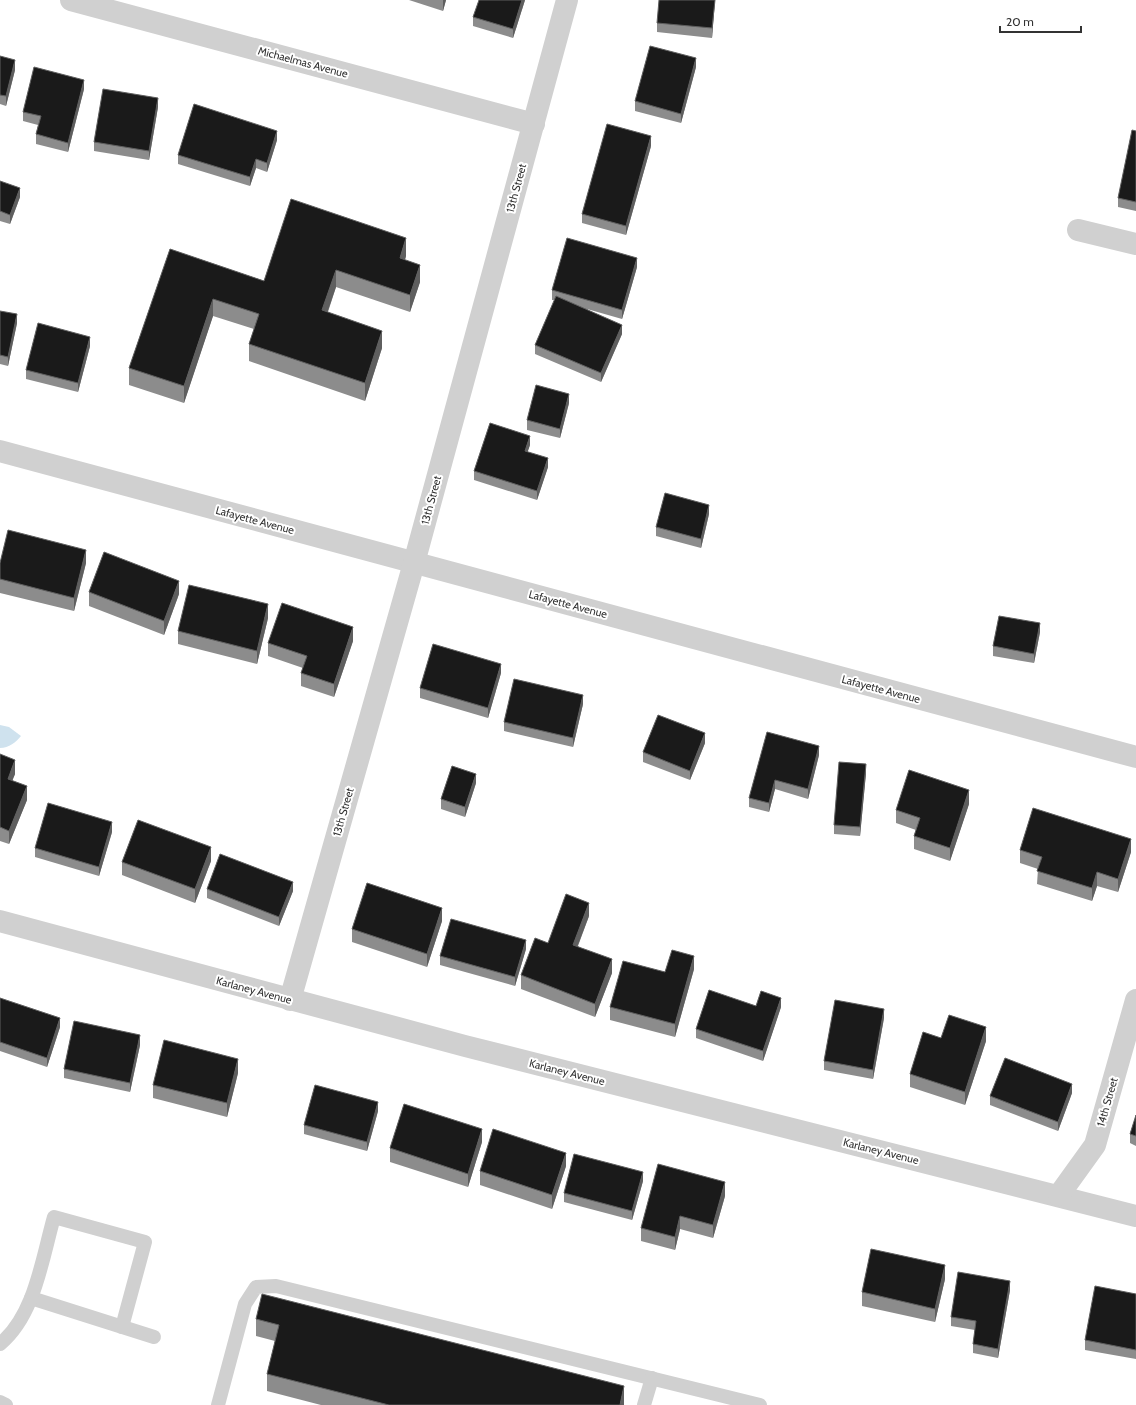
<svg xmlns="http://www.w3.org/2000/svg" width="1136" height="1405" viewBox="0 0 1136 1405" font-family="Cabin,sans-serif">
<style>
.water{fill:#cfe2ee}
.lines{fill:none;stroke-linecap:round;stroke-linejoin:round}
.lane{stroke:#d0d0d0;stroke-width:14}
.street{stroke:#d0d0d0;stroke-width:22}
.wall{fill:#8c8c8c}
.shaded-wall{fill:#5f5f5f}
.building{fill:#1a1a1a;stroke:#5f5f5f}
.labels{text-anchor:middle;dominant-baseline:central;stroke-width:4;stroke-linejoin:round;paint-order:stroke}
.street-label{font-size:11px;fill:#333;stroke:#fff}
</style>
<rect width="100%" height="100%" fill="#fff"/>
<path class="water" d="M0 725 9 727 21 736C16 742 9 748 0 748Z"/>
<g class="lines">
<g class="lane">
<path d="M31 1298 154 1337"/>
<path d="M0 1344C35 1315 42 1259 54 1217L145 1242 122 1327"/>
<path d="M0 1402 6 1405"/>
<path d="M218 1405 245 1304 256 1287 276 1286 760 1405"/>
<path d="M644 1405 652 1378"/>
</g>
<g class="street">
<path d="M71 0 534 124"/>
<path d="M1078 230 1136 244"/>
<path d="M0 451 1136 757"/>
<path d="M0 921 465 1046 1136 1216"/>
<path d="M290 1000 414 563 567 0"/>
<path d="M1059 1195 1095 1145 1136 1000"/>
</g>
</g>
<g class="wall">
<path d="M409 0H446L443 11Z"/>
<path d="M525 0 513 38 473 26V17Z"/>
<path d="M715 0 712 38 657 32V23Z"/>
<path d="M0 56 15 70 6 106 0 104Z"/>
<path d="M696 67 681 123 635 111V101Z"/>
<path d="M84 89 68 152 36 144V134L38 125 23 121V112Z"/>
<path d="M158 107 149 160 94 151V142Z"/>
<path d="M1136 131V211L1118 207V198Z"/>
<path d="M277 140 267 172 256 168 250 186 178 164V155Z"/>
<path d="M651 146 626 235 582 223V214Z"/>
<path d="M0 181 20 197 10 224 0 221Z"/>
<path d="M170 249 264 281 406 256 405 260 420 282 410 312 336 287 328 312 382 348 365 401 249 361V344L254 329 213 316 184 403 129 385V368Z"/>
<path d="M637 267 622 319 587 309 622 334 601 382 535 354V345L555 300H552V290Z"/>
<path d="M0 311 17 323 8 366 0 364Z"/>
<path d="M90 346 78 392 26 379V370Z"/>
<path d="M569 403 560 438 527 430V420Z"/>
<path d="M530 445 527 452 548 467 537 500 474 480V471Z"/>
<path d="M709 514 701 548 656 536V527Z"/>
<path d="M0 563H86L74 611 0 593Z"/>
<path d="M89 592 179 594 164 635 89 606Z"/>
<path d="M268 618 257 664 178 644V631Z"/>
<path d="M1040 632 1034 663 993 656V646Z"/>
<path d="M353 641 334 697 301 686V673L303 668 268 656V643Z"/>
<path d="M501 673 488 718 420 698V688Z"/>
<path d="M583 704 573 747 504 731V722Z"/>
<path d="M705 743 690 780 643 762V752Z"/>
<path d="M819 746V755L808 799 775 789 769 812 749 807V798Z"/>
<path d="M0 754 15 774 12 780 27 800 9 844 0 841Z"/>
<path d="M866 773 860 836 834 834V825Z"/>
<path d="M476 783 465 817 441 809V799Z"/>
<path d="M969 804 950 861 914 849V836L916 830 896 823V810Z"/>
<path d="M112 832 99 876 35 857V848Z"/>
<path d="M1020 850 1131 852 1118 892 1097 886 1092 901 1037 884 1038 869 1020 863Z"/>
<path d="M211 861 195 903 122 875V862Z"/>
<path d="M207 889 293 891 279 926 207 898Z"/>
<path d="M589 916 578 946 612 973 595 1017 521 989V975L548 943Z"/>
<path d="M442 921 427 967 352 942V929Z"/>
<path d="M526 949 515 986 440 965V956Z"/>
<path d="M694 969 675 1037 610 1020V1007L665 972Z"/>
<path d="M0 998 60 1027 47 1067 0 1051Z"/>
<path d="M781 1007 763 1061 696 1038V1029Z"/>
<path d="M884 1018 873 1079 824 1070V1061Z"/>
<path d="M941 1038 986 1041 965 1105 910 1087V1074Z"/>
<path d="M140 1045 130 1092 64 1078V1069Z"/>
<path d="M238 1073 227 1117 153 1098V1085Z"/>
<path d="M1072 1093 1058 1131 990 1105V1096Z"/>
<path d="M378 1111 367 1151 304 1134V1125Z"/>
<path d="M1136 1115V1146L1130 1143V1134Z"/>
<path d="M482 1142 468 1187 390 1162V1148Z"/>
<path d="M566 1166 552 1209 480 1185V1171Z"/>
<path d="M643 1181 632 1220 564 1202V1193Z"/>
<path d="M725 1196 713 1238 680 1229 675 1250 641 1241V1228Z"/>
<path d="M945 1279 935 1322 862 1306V1292Z"/>
<path d="M1010 1290 998 1358 973 1353V1344L975 1330 951 1326V1317Z"/>
<path d="M1136 1294V1359L1085 1350V1340Z"/>
<path d="M256 1319 624 1403V1405H321L267 1391V1374L275 1341 256 1336Z"/>
</g>
<g class="shaded-wall">
<path d="M443 0H446L443 11Z"/>
<path d="M522 0H525L513 38V29Z"/>
<path d="M715 0 712 38V28Z"/>
<path d="M696 58V67L681 123V114Z"/>
<path d="M15 60V70L6 106V96Z"/>
<path d="M84 80V89L68 152V143Z"/>
<path d="M158 98V107L149 160V151Z"/>
<path d="M277 131V140L267 172V163Z"/>
<path d="M651 136V146L626 235V226Z"/>
<path d="M256 159V168L250 186V177Z"/>
<path d="M20 188V197L10 224V215Z"/>
<path d="M406 238V256L400 275V258Z"/>
<path d="M637 258V267L622 319V310Z"/>
<path d="M420 265V282L410 312V295Z"/>
<path d="M336 270V287L322 328V310Z"/>
<path d="M213 299V316L184 403V386Z"/>
<path d="M17 314V323L8 366V357Z"/>
<path d="M622 325V334L601 382V373Z"/>
<path d="M382 331V348L365 401V383Z"/>
<path d="M90 337V346L78 392V383Z"/>
<path d="M569 394V403L560 438V429Z"/>
<path d="M530 436V445L525 460V451Z"/>
<path d="M548 458V467L537 500V491Z"/>
<path d="M709 505V514L701 548V539Z"/>
<path d="M86 550V563L74 611V598Z"/>
<path d="M179 581V594L164 635V621Z"/>
<path d="M268 604V618L257 664V651Z"/>
<path d="M1040 623V632L1034 663V654Z"/>
<path d="M353 627V641L334 697V684Z"/>
<path d="M501 664V673L488 718V708Z"/>
<path d="M583 695V704L573 747V738Z"/>
<path d="M705 733V743L690 780V771Z"/>
<path d="M819 746V755L808 799V789Z"/>
<path d="M15 760V774L8 792V779Z"/>
<path d="M866 764V773L860 836V827Z"/>
<path d="M476 774V783L465 817V807Z"/>
<path d="M775 780V789L769 812V803Z"/>
<path d="M27 786V800L9 844V831Z"/>
<path d="M969 790V804L950 861V848Z"/>
<path d="M112 822V832L99 876V867Z"/>
<path d="M1131 839V852L1118 892V879Z"/>
<path d="M211 847V861L195 903V889Z"/>
<path d="M1097 872V886L1092 901V888Z"/>
<path d="M293 882V891L279 926V917Z"/>
<path d="M589 903V916L573 958V945Z"/>
<path d="M442 908V921L427 967V954Z"/>
<path d="M526 940V949L515 986V977Z"/>
<path d="M694 956V969L675 1037V1024Z"/>
<path d="M612 959V973L595 1017V1004Z"/>
<path d="M781 998V1007L763 1061V1051Z"/>
<path d="M884 1009V1018L873 1079V1070Z"/>
<path d="M60 1018V1027L47 1067V1058Z"/>
<path d="M986 1027V1041L965 1105V1092Z"/>
<path d="M140 1035V1045L130 1092V1083Z"/>
<path d="M238 1059V1073L227 1117V1103Z"/>
<path d="M1072 1084V1093L1058 1131V1122Z"/>
<path d="M378 1102V1111L367 1151V1142Z"/>
<path d="M482 1129V1142L468 1187V1174Z"/>
<path d="M566 1153V1166L552 1209V1195Z"/>
<path d="M643 1172V1181L632 1220V1211Z"/>
<path d="M725 1182V1196L713 1238V1225Z"/>
<path d="M680 1216V1229L675 1250V1237Z"/>
<path d="M945 1265V1279L935 1322V1309Z"/>
<path d="M1010 1281V1290L998 1358V1349Z"/>
<path d="M624 1386V1405H620Z"/>
</g>
<g class="building">
<path d="M479 0H522L513 29 473 17Z"/>
<path d="M659 0H715L712 28 657 23Z"/>
<path d="M650 46 696 58 681 114 635 101Z"/>
<path d="M0 56 15 60 6 96 0 95Z"/>
<path d="M34 67 84 80 68 143 36 134 41 116 23 112Z"/>
<path d="M103 89 158 98 149 151 94 142Z"/>
<path d="M194 104 277 131 267 163 256 159 250 177 178 155Z"/>
<path d="M607 124 651 136 626 226 582 214Z"/>
<path d="M1132 130 1136 131V202L1118 198Z"/>
<path d="M0 181 20 188 10 215 0 211Z"/>
<path d="M291 199 406 238 400 258 420 265 410 295 336 270 322 310 382 331 365 383 249 344 259 314 213 299 184 386 129 368 170 249 264 281Z"/>
<path d="M567 238 637 258 622 310 552 290Z"/>
<path d="M556 296 622 325 601 373 535 345Z"/>
<path d="M0 311 17 314 8 357 0 355Z"/>
<path d="M38 323 90 337 78 383 26 370Z"/>
<path d="M536 385 569 394 560 429 527 420Z"/>
<path d="M490 423 530 436 525 451 548 458 537 491 474 471Z"/>
<path d="M665 493 709 505 701 539 656 527Z"/>
<path d="M8 530 86 550 74 598 0 579V563Z"/>
<path d="M104 552 179 581 164 621 89 592Z"/>
<path d="M189 585 268 604 257 651 178 631Z"/>
<path d="M282 603 353 627 334 684 301 673 307 656 268 643Z"/>
<path d="M999 616 1040 623 1034 654 993 646Z"/>
<path d="M433 644 501 664 488 708 420 688Z"/>
<path d="M514 679 583 695 573 738 504 722Z"/>
<path d="M658 715 705 733 690 771 643 752Z"/>
<path d="M767 732 819 746 808 789 775 780 769 803 749 798Z"/>
<path d="M0 754 15 760 8 779 27 786 9 831 0 827Z"/>
<path d="M839 762 866 764 860 827 834 825Z"/>
<path d="M452 766 476 774 465 807 441 799Z"/>
<path d="M909 770 969 790 950 848 914 836 920 818 896 810Z"/>
<path d="M48 803 112 822 99 867 35 848Z"/>
<path d="M1033 808 1131 839 1118 879 1097 872 1092 888 1037 871 1042 857 1020 850Z"/>
<path d="M138 820 211 847 195 889 122 862Z"/>
<path d="M220 854 293 882 279 917 207 889Z"/>
<path d="M367 883 442 908 427 954 352 929Z"/>
<path d="M566 894 589 903 573 945 612 959 595 1004 521 975 535 938 548 943Z"/>
<path d="M451 919 526 940 515 977 440 956Z"/>
<path d="M672 950 694 956 675 1024 610 1007 623 961 665 972Z"/>
<path d="M709 990 756 1006 761 991 781 998 763 1051 696 1029Z"/>
<path d="M0 998 60 1018 47 1058 0 1042Z"/>
<path d="M835 1000 884 1009 873 1070 824 1061Z"/>
<path d="M949 1015 986 1027 965 1092 910 1074 923 1032 941 1038Z"/>
<path d="M74 1021 140 1035 130 1083 64 1069Z"/>
<path d="M164 1040 238 1059 227 1103 153 1085Z"/>
<path d="M1005 1058 1072 1084 1058 1122 990 1096Z"/>
<path d="M315 1085 378 1102 367 1142 304 1125Z"/>
<path d="M404 1104 482 1129 468 1174 390 1148Z"/>
<path d="M1136 1115V1136L1130 1134Z"/>
<path d="M493 1129 566 1153 552 1195 480 1171Z"/>
<path d="M574 1154 643 1172 632 1211 564 1193Z"/>
<path d="M658 1164 725 1182 713 1225 680 1216 675 1237 641 1228Z"/>
<path d="M871 1249 945 1265 935 1309 862 1292Z"/>
<path d="M958 1272 1010 1281 998 1349 973 1344 976 1321 951 1317Z"/>
<path d="M1095 1286 1136 1294V1350L1085 1340Z"/>
<path d="M262 1294 624 1386 620 1405H389L267 1374 279 1325 256 1319Z"/>
</g>
<g class="labels">
<g class="street-label">
<text transform="translate(303 62) rotate(15)">Michaelmas Avenue</text>
<text transform="translate(516 188) rotate(-75)">13th Street</text>
<text transform="translate(431 500) rotate(-75)">13th Street</text>
<text transform="translate(255 520) rotate(15)">Lafayette Avenue</text>
<text transform="translate(568 604) rotate(15)">Lafayette Avenue</text>
<text transform="translate(881 689) rotate(15)">Lafayette Avenue</text>
<text transform="translate(343 812) rotate(-74)">13th Street</text>
<text transform="translate(254 990) rotate(15)">Karlaney Avenue</text>
<text transform="translate(567 1072) rotate(14)">Karlaney Avenue</text>
<text transform="translate(1107 1102) rotate(-74)">14th Street</text>
<text transform="translate(881 1151) rotate(14)">Karlaney Avenue</text>
</g>
</g>
<path d="M1000 26v6h81v-6" fill="none" stroke="#333333" stroke-width="2"/>
<text x="1006" y="26" font-size="12" fill="#333333" stroke="#ffffff" stroke-width="3" paint-order="stroke">20 m</text>
</svg>
